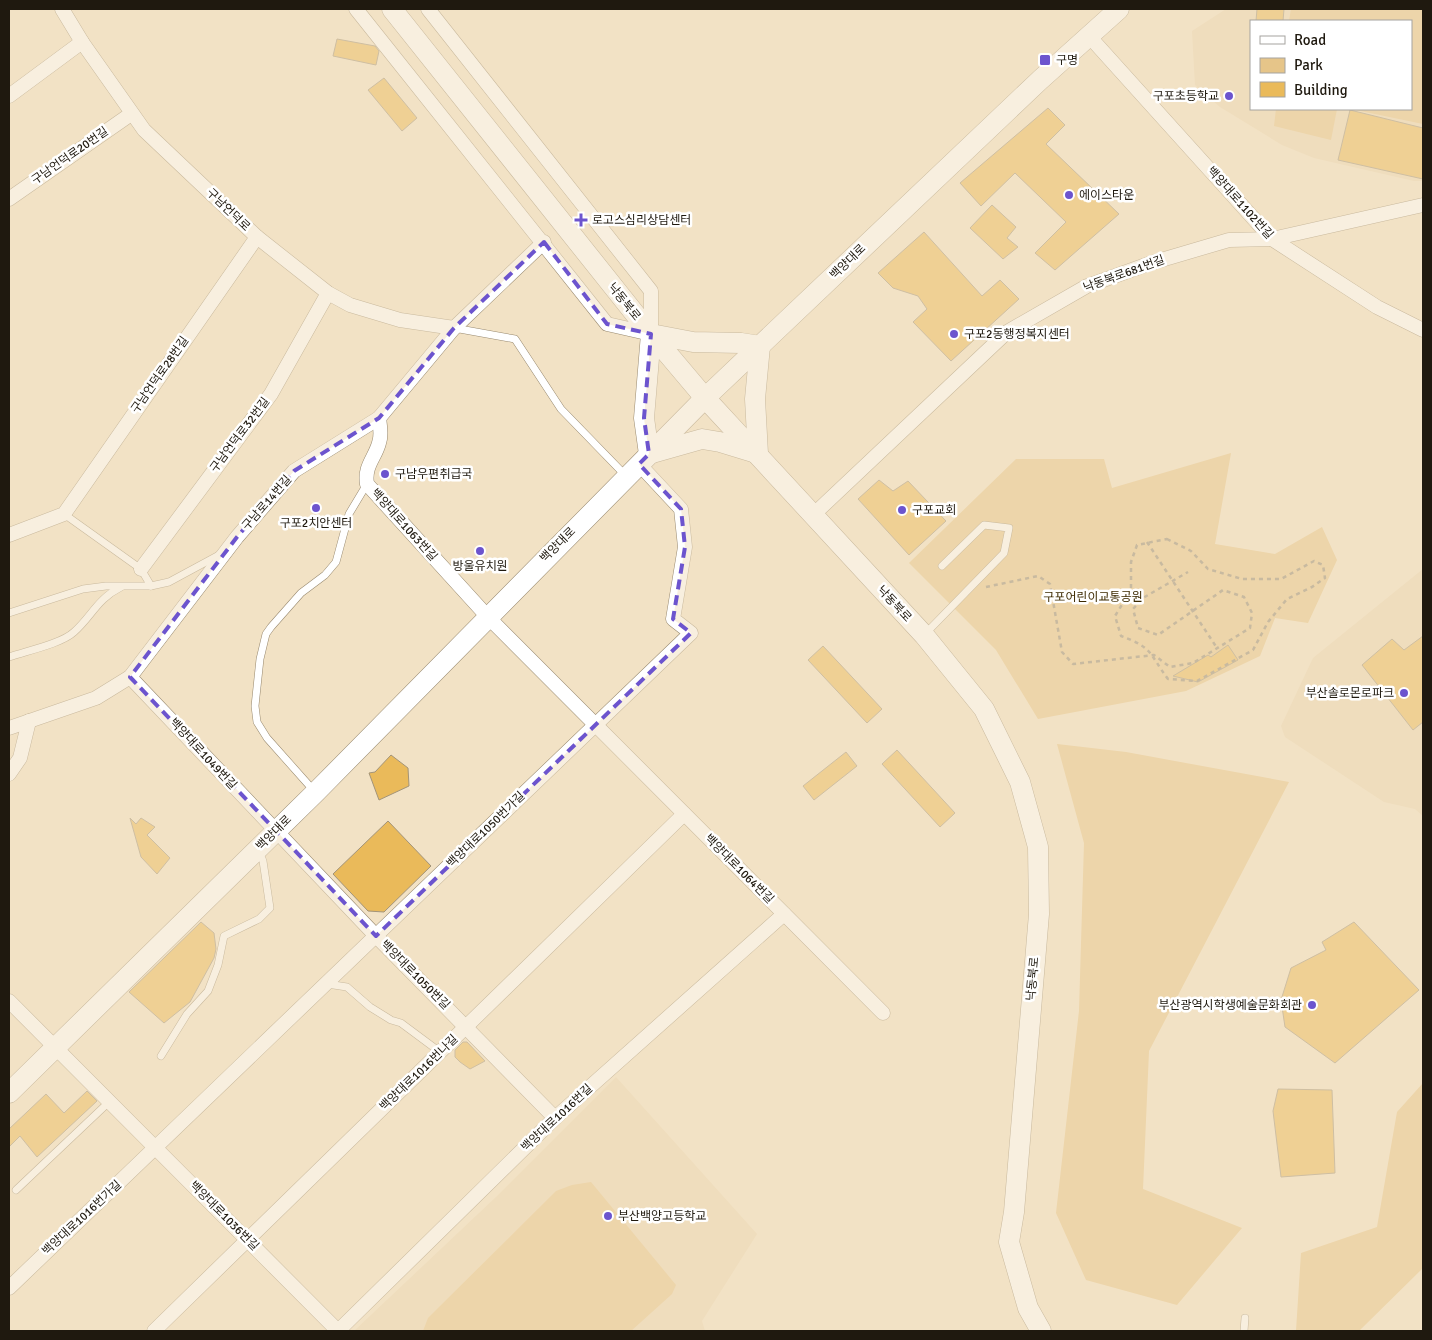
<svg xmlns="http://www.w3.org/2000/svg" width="1432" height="1340" viewBox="0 0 1432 1340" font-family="Signika,'Noto Sans KR',sans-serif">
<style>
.built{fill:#ebd7b3;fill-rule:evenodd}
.green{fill:#e6c589}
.building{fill:#eaba5a;stroke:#a39479}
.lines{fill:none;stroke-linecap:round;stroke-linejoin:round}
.service-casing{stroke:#98896f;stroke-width:8}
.minor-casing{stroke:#98896f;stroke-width:15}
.secondary-casing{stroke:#98896f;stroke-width:21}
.path{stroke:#958974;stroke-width:2.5;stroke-dasharray:4 4;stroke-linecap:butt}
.service{stroke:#fff;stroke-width:7}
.minor{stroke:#fff;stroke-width:14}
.secondary{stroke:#fff;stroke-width:20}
.marked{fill:none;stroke:#6c54ce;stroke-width:4;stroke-dasharray:10 6;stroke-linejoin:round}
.poi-dot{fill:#6c54ce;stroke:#fff;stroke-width:2}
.labels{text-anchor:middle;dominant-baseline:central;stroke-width:5;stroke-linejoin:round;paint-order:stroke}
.poi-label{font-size:12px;fill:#1f190f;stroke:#fff;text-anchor:start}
.street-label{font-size:12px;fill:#1f190f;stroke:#fff}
.park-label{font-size:12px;fill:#3d2a00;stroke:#fff}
</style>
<rect width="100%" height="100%" fill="#f2e2c5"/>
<g class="built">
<path d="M1226 9H1423V181H1414L1314 158 1282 145 1220 107 1195 85 1192 31ZM1251 21H1411V109H1251Z"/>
<path d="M1423 569V816L1415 809 1384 802 1285 737 1281 726 1313 658Z"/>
<path d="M616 1077 757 1234 702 1321 705 1331H354L496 1197Z"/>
</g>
<g class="green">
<path d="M1291 9H1423V124L1351 109H1411V21H1289Z"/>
<path d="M1276 109H1337L1331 140 1274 126Z"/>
<path d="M1231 453 1215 544 1275 554 1322 527 1337 560 1308 623 1275 618 1260 656 1186 691 1038 719 996 650 909 563 1016 459H1104L1112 488Z"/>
<path d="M1057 744 1126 752 1289 782 1149 1051 1143 1189 1242 1228 1177 1305 1086 1280 1056 1213 1079 1011 1084 843Z"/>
<path d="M1423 1083V1268L1359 1331H1296L1301 1253 1377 1227 1397 1112Z"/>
<path d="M591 1182 676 1285 672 1294 631 1331H423L428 1318 556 1191 572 1185Z"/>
</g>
<g class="building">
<path d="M1257 9H1284L1283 21H1256Z"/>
<path d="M337 39 375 46 379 51 376 65 333 56Z"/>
<path d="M384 78 417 118 402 131 368 90Z"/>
<path d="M1048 108 1065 125 1046 144 1119 214 1055 270 1035 253 1066 222 1015 173 981 206 960 183Z"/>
<path d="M1350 110 1423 128V179L1338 160Z"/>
<path d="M992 205 1016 227 1007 238 1018 247 1003 259 970 228Z"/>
<path d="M924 232 982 296 1000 280 1019 299 951 361 913 322 927 309 918 296 893 288 878 273Z"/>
<path d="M879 480 893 491 908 481 946 521 909 555 858 499Z"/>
<path d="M1423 636V722L1413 730 1362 665 1392 639 1404 650Z"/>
<path d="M1228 645 1238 660 1198 682 1173 676 1208 655 1211 657Z"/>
<path d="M823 646 882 709 867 723 808 660Z"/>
<path d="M897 750 955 813 940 827 882 764Z"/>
<path d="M846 752 857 766 814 800 803 786Z"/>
<path d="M391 755 408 768 409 786 379 800 369 773 375 772Z"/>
<path d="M130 818 136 824 141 818 155 827 147 835 170 858 157 874 141 857Z"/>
<path d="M388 821 431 866 384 912 368 911 333 874Z"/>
<path d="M201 922 214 933 216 949 214 958 190 1002 164 1023 129 992Z"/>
<path d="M1354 922 1419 990 1335 1063 1285 1027 1281 1000 1291 968 1326 950 1322 942Z"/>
<path d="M463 1042H467L485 1061 470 1069 460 1062 455 1057V1050Z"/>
<path d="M1278 1089 1332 1090 1335 1173 1281 1177 1273 1111Z"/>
<path d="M87 1091 97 1101 37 1157 20 1136 9 1147V1129L46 1094 64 1113Z"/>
</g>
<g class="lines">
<defs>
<g id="service">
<path d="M454 328 515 339 561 409 626 476"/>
<path d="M64 514 141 569 151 586"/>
<path d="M9 613 83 589 106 586H151L169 582 219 555"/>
<path d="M926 633 1004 553 1009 528 984 525 942 566"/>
<path d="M9 657C26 651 61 644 74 632 92 616 97 599 121 587"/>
<path d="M315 792 267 738 257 722 255 706 260 659 266 634 271 627 301 593 325 575 336 562 349 514 367 484"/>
<path d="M327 984 347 987 370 1007 391 1020 401 1023 440 1052"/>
<path d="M161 1056 187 1014 208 991 218 965 224 936 259 919 270 908 263 861 259 852"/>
<path d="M16 1190 109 1102"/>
<path d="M1244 1331 1245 1318"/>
</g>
<g id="minor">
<path d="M62 9 82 42 144 130 257 237 328 293 350 305 400 320 454 328"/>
<path d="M356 9 607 324 651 334V291L428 9"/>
<path d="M1089 36 1272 239 1377 307 1423 330"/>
<path d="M9 96 82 42"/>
<path d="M9 199 131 114"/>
<path d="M379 418C380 426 382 435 379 443 375 458 364 466 367 484L487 616 883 1013"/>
<path d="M812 516 1007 332 1087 286 1151 263 1229 240 1272 239 1423 205"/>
<path d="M9 535 64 514 257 237"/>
<path d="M141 569 271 394 328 293"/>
<path d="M130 677 376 936 555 1118"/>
<path d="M9 728 96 698 130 677 237 537 294 471 379 418 454 328 544 242"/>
<path d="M9 774 20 758 29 721"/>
<path d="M9 1001 338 1331"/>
<path d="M9 1288 691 633 673 619 685 547 681 509 639 464"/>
<path d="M154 1331 684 814"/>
<path d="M338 1331 555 1118 784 914"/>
</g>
<g id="secondary">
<path d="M392 9 651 334 705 398 924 635 984 709 1020 782 1038 847 1039 914 1014 1212 1009 1242 1028 1308 1041 1331"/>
<path d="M651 334 693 342 741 343 760 346"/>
<path d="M649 454 644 418 651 334"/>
<path d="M649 454 702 439 720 442 756 453"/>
<path d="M758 454 755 399 760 346"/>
<path d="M9 1093 316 792 705 398 1040 80 1119 9"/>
</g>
</defs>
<use href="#service" class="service-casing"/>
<use href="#minor" class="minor-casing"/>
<use href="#secondary" class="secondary-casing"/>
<g class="path">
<path d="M1167 539 1191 551 1208 569 1242 579H1281L1314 561 1323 565 1325 578 1312 587 1287 599 1268 622 1253 650 1197 681 1168 679C1149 654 1154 648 1121 636L1115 616 1131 590V562L1137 545Z"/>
<path d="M1147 542 1217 648"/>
<path d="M986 587 1038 576 1050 584 1062 652 1073 664 1154 655 1170 667 1193 663 1250 628 1252 613 1244 597 1223 590 1158 635 1138 628 1133 609 1143 598 1188 572"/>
</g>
<use href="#service" class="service"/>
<use href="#minor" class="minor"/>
<use href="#secondary" class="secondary"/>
</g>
<path d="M0 0H1432V1340H0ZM544 242 607 324 651 334 644 418 649 454 639 464 681 509 685 547 673 619 691 633 376 936 130 677 237 537 294 471 379 418 454 328Z" fill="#f2e2c5" fill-opacity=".55" fill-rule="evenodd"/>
<path class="marked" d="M544 242 607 324 651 334 644 418 649 454 639 464 681 509 685 547 673 619 691 633 376 936 130 677 237 537 294 471 379 418 454 328Z"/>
<g class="poi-dot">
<rect x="1039" y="54" width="12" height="12" rx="2.5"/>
<circle cx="1229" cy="96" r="5"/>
<circle cx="1069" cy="195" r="5"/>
<path d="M578.5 212.5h5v5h5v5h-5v5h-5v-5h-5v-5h5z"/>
<circle cx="954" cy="334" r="5"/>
<circle cx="385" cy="474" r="5"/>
<circle cx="316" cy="508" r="5"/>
<circle cx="902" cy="510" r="5"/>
<circle cx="480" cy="551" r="5"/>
<circle cx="1404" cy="693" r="5"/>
<circle cx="1312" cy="1005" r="5"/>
<circle cx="608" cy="1216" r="5"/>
</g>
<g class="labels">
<g class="poi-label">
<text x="1056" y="60">구명</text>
<text x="1219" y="96" text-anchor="end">구포초등학교</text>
<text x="1079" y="195">에이스타운</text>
<text x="592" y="220">로고스심리상담센터</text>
<text x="964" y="334">구포2동행정복지센터</text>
<text x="395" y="474">구남우편취급국</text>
<text x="912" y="510">구포교회</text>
<text x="316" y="523" text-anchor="middle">구포2치안센터</text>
<text x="480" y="566" text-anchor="middle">방울유치원</text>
<text x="1394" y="693" text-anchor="end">부산솔로몬로파크</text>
<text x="1302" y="1005" text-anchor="end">부산광역시학생예술문화회관</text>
<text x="618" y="1216">부산백양고등학교</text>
</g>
<g class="street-label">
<text transform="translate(70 156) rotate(-35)">구남언덕로20번길</text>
<text transform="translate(1240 203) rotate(48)">백양대로1102번길</text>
<text transform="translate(228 210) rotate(44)">구남언덕로</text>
<text transform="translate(848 262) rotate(-44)">백양대로</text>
<text transform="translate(1124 274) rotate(-20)">낙동북로681번길</text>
<text transform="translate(624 302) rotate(51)">낙동북로</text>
<text transform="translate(160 375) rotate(-55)">구남언덕로28번길</text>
<text transform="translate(240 435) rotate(-53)">구남언덕로32번길</text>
<text transform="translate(267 503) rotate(-49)">구남로14번길</text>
<text transform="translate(404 525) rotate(48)">백양대로1063번길</text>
<text transform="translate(558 545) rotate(-45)">백양대로</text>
<text transform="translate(894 604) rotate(47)">낙동북로</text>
<text transform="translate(203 754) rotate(47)">백양대로1049번길</text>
<text transform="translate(486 830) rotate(-44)">백양대로1050번가길</text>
<text transform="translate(274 833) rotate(-45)">백양대로</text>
<text transform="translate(739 869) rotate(45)">백양대로1064번길</text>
<text transform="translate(415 975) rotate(45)">백양대로1050번길</text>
<text transform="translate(1033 979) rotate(-85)">낙동북로</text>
<text transform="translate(419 1073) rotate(-44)">백양대로1016번나길</text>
<text transform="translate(557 1118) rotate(-43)">백양대로1016번길</text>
<text transform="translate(224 1216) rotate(45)">백양대로1036번길</text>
<text transform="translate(82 1218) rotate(-43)">백양대로1016번가길</text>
</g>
<g class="park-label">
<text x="1093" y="597">구포어린이교통공원</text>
</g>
</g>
<rect width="1432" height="1340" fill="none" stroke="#1f190f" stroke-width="20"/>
<rect x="1250" y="20" width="162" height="90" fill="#ffffff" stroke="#a5a39f"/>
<rect x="1260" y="36" width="25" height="8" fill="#ffffff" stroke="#a5a39f"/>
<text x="1294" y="45" font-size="15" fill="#1f190f">Road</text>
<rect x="1260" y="58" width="25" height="15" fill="#e6c589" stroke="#a5a39f"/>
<text x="1294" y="70" font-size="15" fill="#1f190f">Park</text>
<rect x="1260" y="82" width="25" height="15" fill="#eaba5a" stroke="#a5a39f"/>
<text x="1294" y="95" font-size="15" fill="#1f190f">Building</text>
</svg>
